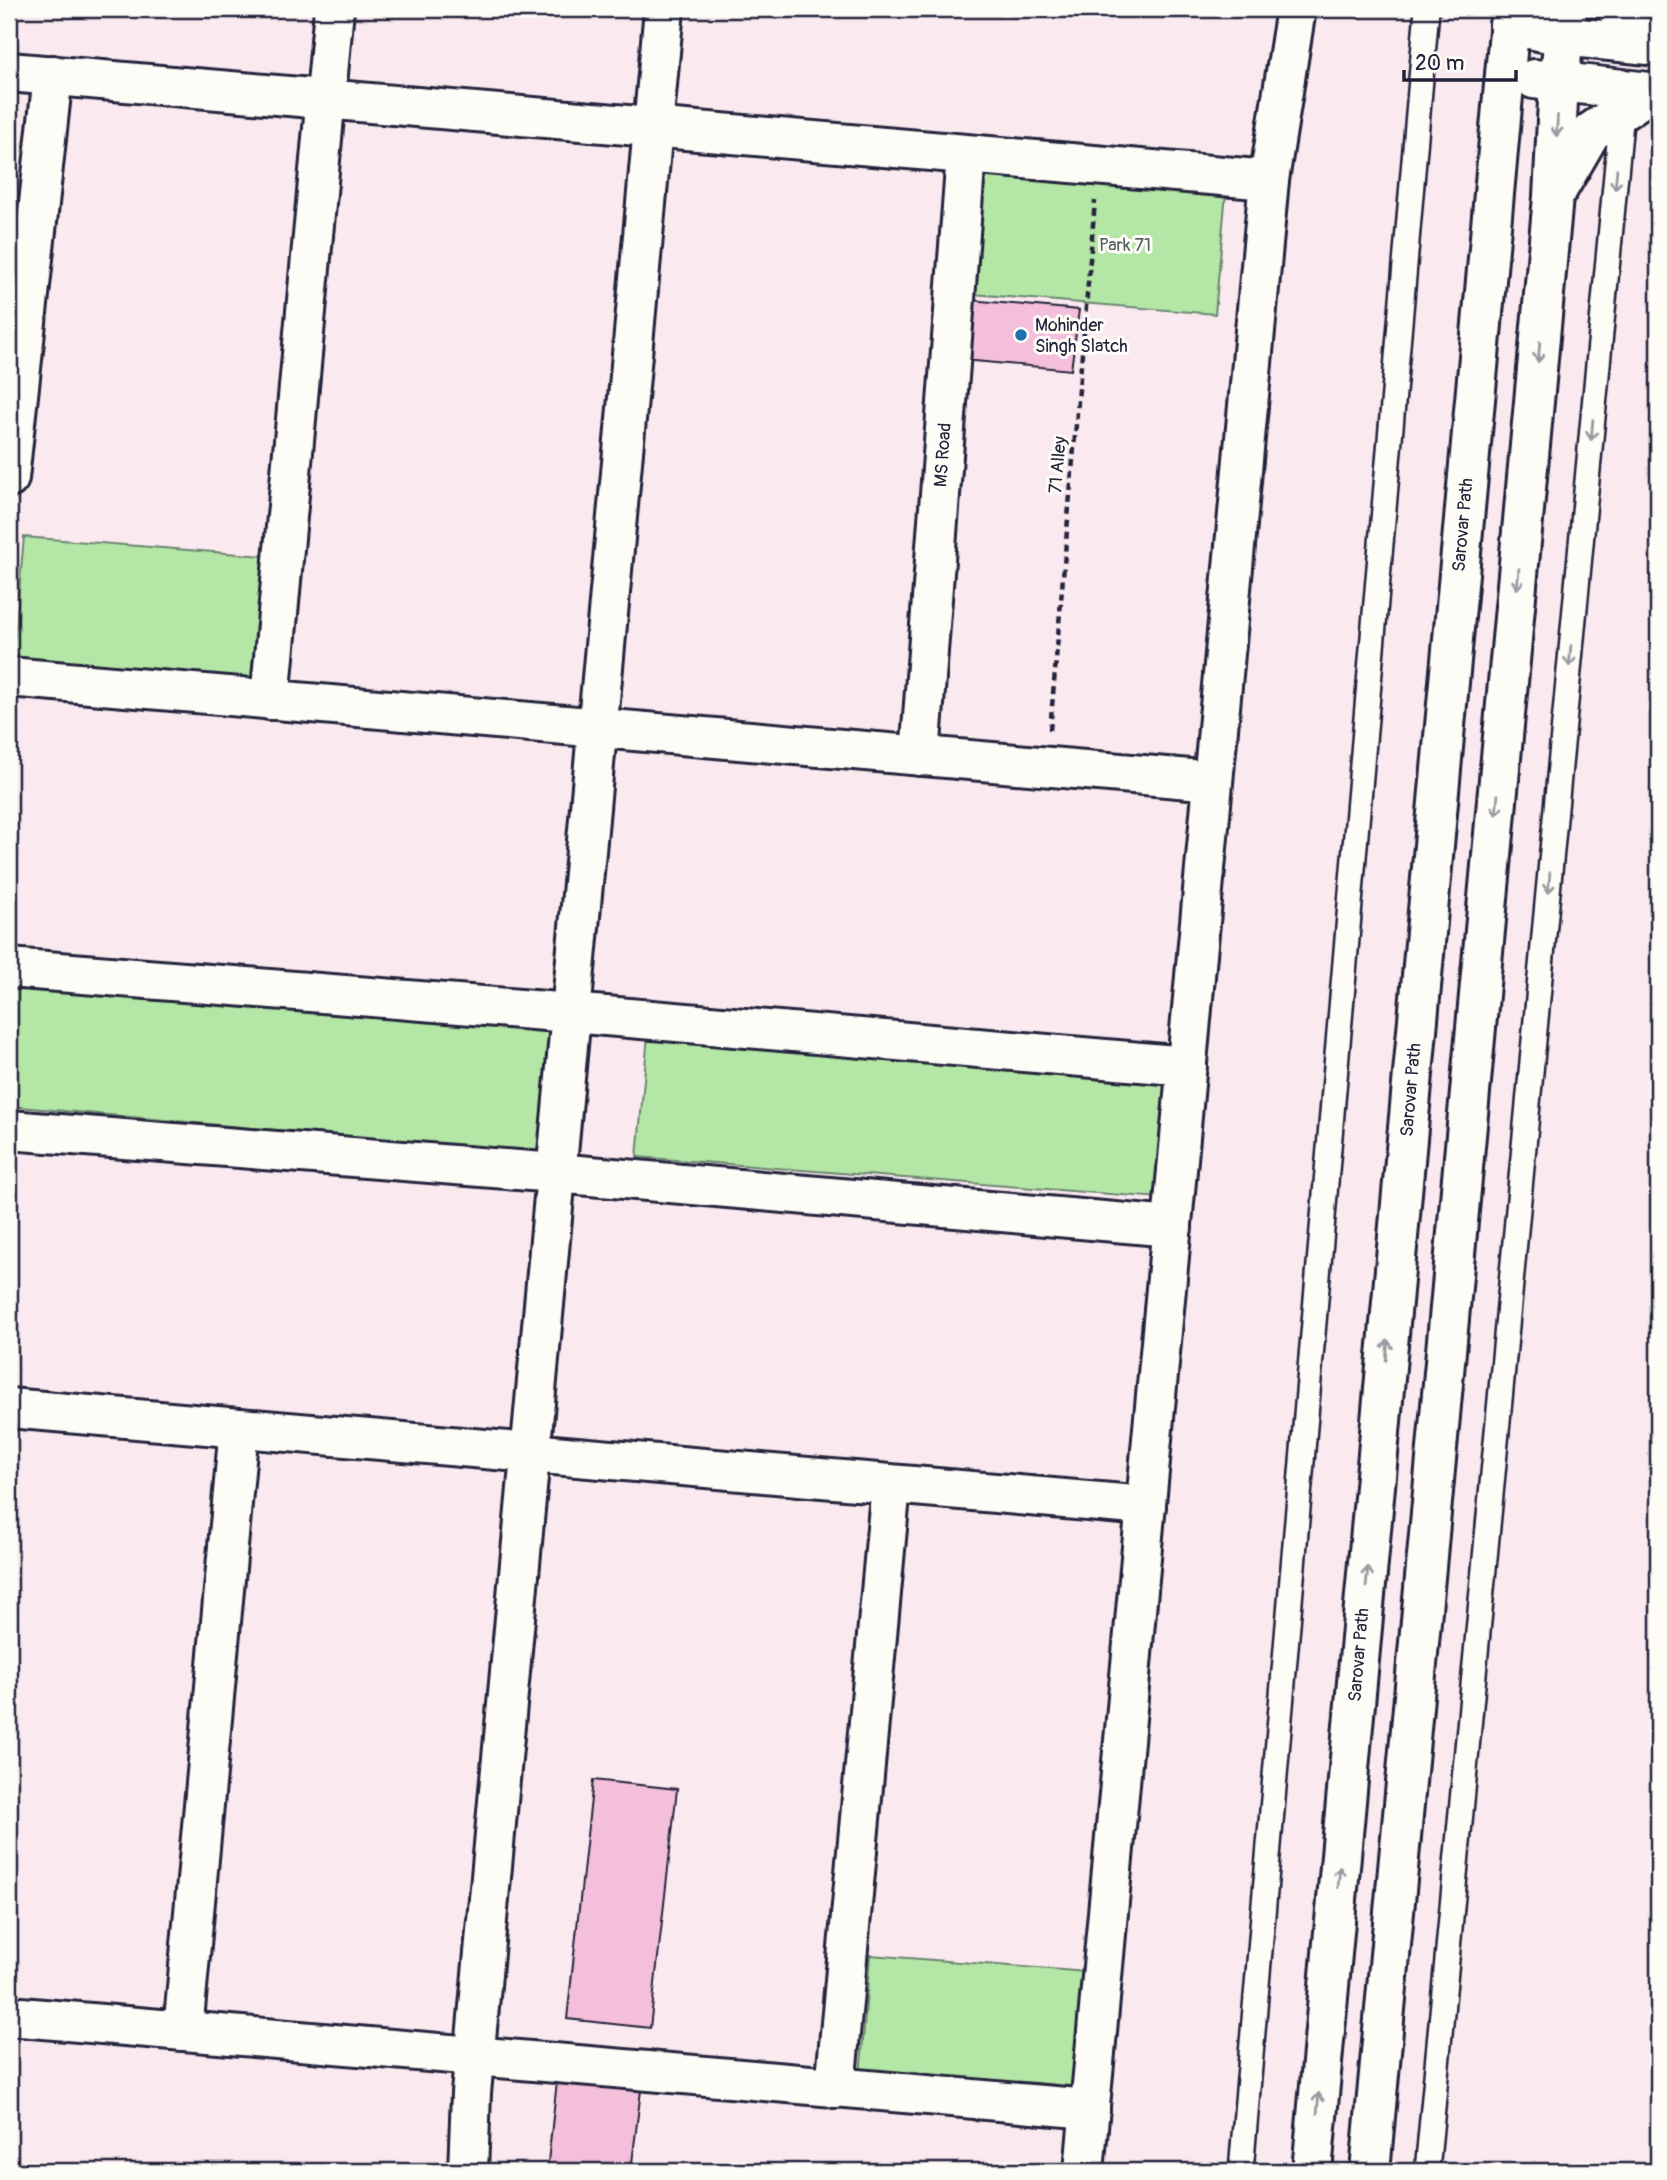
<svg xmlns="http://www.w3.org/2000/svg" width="1667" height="2180" viewBox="0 0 1667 2180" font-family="Pangolin,sans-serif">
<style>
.green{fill:#b4e6a6;stroke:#6b8470;stroke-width:2}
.building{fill:#f4bfdb;stroke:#22223b;stroke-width:2}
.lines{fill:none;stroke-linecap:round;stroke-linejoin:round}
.lane-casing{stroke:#22223b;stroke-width:28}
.street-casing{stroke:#22223b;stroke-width:44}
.secondary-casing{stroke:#22223b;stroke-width:44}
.path{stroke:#22223b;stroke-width:4.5;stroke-dasharray:7 5;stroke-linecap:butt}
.lane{stroke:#fdfcf7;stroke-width:23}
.street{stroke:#fdfcf7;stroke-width:38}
.secondary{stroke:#fdfcf7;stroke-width:38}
.oneway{stroke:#9a9aa2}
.poi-dot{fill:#1f6fb2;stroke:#fdfcf7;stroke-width:2.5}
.labels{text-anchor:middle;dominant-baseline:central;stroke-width:6;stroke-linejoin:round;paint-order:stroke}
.park-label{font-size:18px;fill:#4e5d5b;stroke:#fdfcf7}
.poi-label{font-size:18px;fill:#22223b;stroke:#fdfcf7;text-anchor:start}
.street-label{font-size:18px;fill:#22223b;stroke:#fdfcf7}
</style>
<rect width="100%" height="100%" fill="#faeaef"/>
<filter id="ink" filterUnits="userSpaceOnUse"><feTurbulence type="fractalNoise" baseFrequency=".0143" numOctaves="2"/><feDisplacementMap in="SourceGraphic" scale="14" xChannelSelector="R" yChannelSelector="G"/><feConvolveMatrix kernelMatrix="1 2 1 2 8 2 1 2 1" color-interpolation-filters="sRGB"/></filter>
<g filter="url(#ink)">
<g class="green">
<path d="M983 173 1226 192 1215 314 973 294Z"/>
<path d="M24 537 265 556 255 678 13 659Z"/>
<path d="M9 983 564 1033 553 1155 9 1106Z"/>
<path d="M648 1035 1171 1076 1160 1198 637 1157Z"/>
<path d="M870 1955 1112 1974 1102 2096 860 2076Z"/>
</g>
<g class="building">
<path d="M970 300 1079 310 1071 370 964 360Z"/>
<path d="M593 1780 677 1789 650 2028 567 2019Z"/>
<path d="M557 2081 641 2090 631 2171H547Z"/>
</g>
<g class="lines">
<defs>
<g id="lane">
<path d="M1241 2171 1427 9"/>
<path d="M1427 2171 1622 111"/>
</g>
<g id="street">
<path d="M9 72 1269 180"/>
<path d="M9 478 53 75"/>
<path d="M9 677 1213 781"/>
<path d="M270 700 334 9"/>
<path d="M920 756 966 155"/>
<path d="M9 968 571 1013 1187 1066"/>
<path d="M9 1130 556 1173 1172 1227"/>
<path d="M9 1408 1146 1506"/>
<path d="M9 2016 1090 2109"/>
<path d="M183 2031 239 1428"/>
<path d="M835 2088 891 1485"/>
<path d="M1084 2171 1269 180 1296 9"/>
</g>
<g id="secondary">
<path d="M1617 9 1658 45"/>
<path d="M1509 25 1563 36 1658 46"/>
<path d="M1534 79 1658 93"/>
<path d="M1558 189 1591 132 1650 92"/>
<path d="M468 2171 471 2093 664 9"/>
<path d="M1312 2171 1511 9"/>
<path d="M1370 2171 1553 197 1559 82 1567 9"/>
</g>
</defs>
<use href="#lane" class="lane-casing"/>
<use href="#street" class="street-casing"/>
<use href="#secondary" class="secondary-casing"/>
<path class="path" d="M1050 730 1095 201"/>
<use href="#lane" class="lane"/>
<use href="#street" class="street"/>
<use href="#secondary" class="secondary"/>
</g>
<defs><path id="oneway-shaft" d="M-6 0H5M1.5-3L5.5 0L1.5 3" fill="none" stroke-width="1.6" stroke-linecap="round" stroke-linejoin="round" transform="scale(1.75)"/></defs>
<g class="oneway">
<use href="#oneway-shaft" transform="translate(1557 126) rotate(93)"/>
<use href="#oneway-shaft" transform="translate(1616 179) rotate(95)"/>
<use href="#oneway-shaft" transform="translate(1539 352) rotate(95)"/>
<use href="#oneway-shaft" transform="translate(1592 430) rotate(95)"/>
<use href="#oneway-shaft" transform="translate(1518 579) rotate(95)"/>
<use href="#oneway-shaft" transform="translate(1570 656) rotate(95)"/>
<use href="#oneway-shaft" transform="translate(1497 805) rotate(95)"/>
<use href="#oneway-shaft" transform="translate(1549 883) rotate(95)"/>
<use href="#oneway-shaft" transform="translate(1387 1350) rotate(-85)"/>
<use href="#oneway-shaft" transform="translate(1367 1577) rotate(-85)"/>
<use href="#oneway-shaft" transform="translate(1339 1877) rotate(-85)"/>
<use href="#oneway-shaft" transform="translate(1318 2103) rotate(-85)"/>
</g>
</g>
<circle class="poi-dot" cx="1021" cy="335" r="7"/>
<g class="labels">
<g class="park-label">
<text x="1125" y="245">Park 71</text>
</g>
<g class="poi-label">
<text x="1035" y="325">Mohinder<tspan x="1035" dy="21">Singh Slatch</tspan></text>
</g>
<g class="street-label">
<text transform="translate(943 455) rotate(-86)">MS Road</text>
<text transform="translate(1058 465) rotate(-85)">71 Alley</text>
<text transform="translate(1463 525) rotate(-85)">Sarovar Path</text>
<text transform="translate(1411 1090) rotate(-85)">Sarovar Path</text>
<text transform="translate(1359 1655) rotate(-85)">Sarovar Path</text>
</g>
</g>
<rect width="1667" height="2180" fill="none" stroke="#fdfcf7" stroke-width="35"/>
<rect x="18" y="18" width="1632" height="2145" fill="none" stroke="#22223b" stroke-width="2.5" filter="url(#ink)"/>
<path d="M1404 70v10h112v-10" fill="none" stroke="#22223b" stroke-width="3.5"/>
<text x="1415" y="70" font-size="21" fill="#22223b" stroke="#fdfcf7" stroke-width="5" paint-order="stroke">20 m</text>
</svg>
